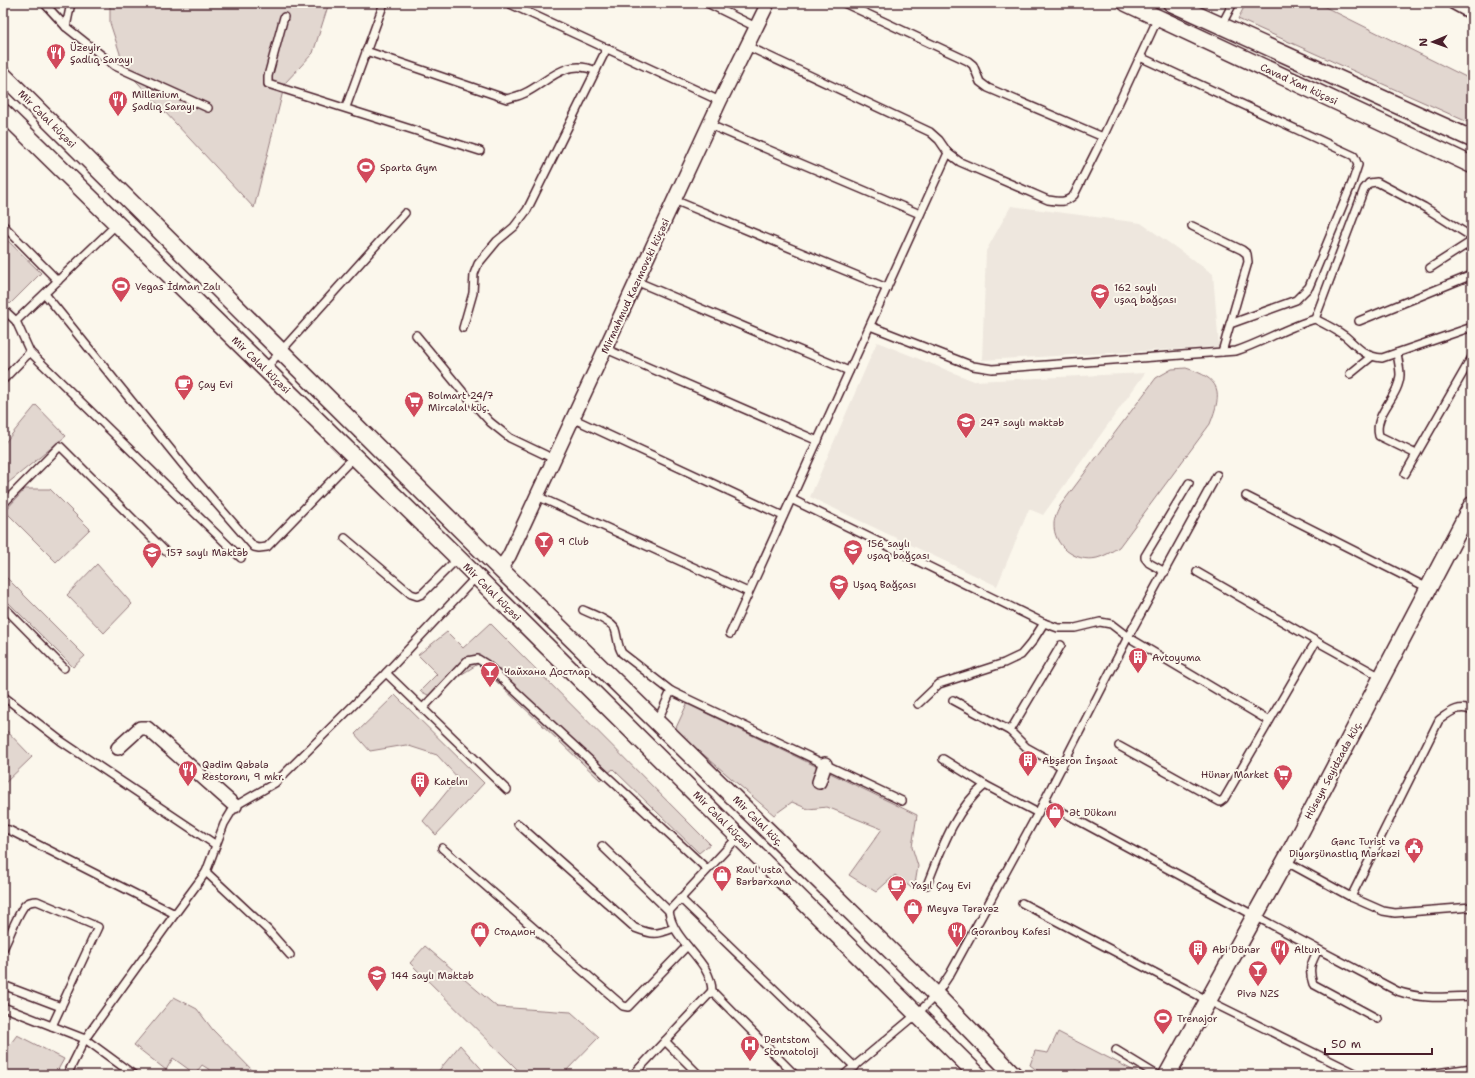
<svg xmlns="http://www.w3.org/2000/svg" width="1475" height="1078" viewBox="0 0 1475 1078" font-family="'Shantell Sans',sans-serif">
<style>
.built{fill:#eee7de}
.green{fill:#e2d7d0;stroke:#967b7e}
.lines{fill:none;stroke-linecap:round;stroke-linejoin:round}
.service-casing{stroke:#4a1f2b;stroke-width:10}
.minor-casing{stroke:#4a1f2b;stroke-width:16}
.tertiary-casing{stroke:#4a1f2b;stroke-width:19}
.service{stroke:#fbf7ec;stroke-width:7}
.minor{stroke:#fbf7ec;stroke-width:13}
.tertiary{stroke:#fbf7ec;stroke-width:16}
.labels{text-anchor:middle;dominant-baseline:central;stroke-width:4;stroke-linejoin:round;paint-order:stroke}
.poi-label{font-size:10px;fill:#4a1f2b;stroke:#fbf7ec;text-anchor:start}
.street-label{font-size:10px;fill:#4a1f2b;stroke:#fbf7ec}
</style>
<rect width="100%" height="100%" fill="#fbf7ec"/>
<filter id="ink" filterUnits="userSpaceOnUse"><feTurbulence type="fractalNoise" baseFrequency=".025" numOctaves="2"/><feDisplacementMap in="SourceGraphic" scale="8" xChannelSelector="R" yChannelSelector="G"/><feConvolveMatrix kernelMatrix="1 2 1 2 8 2 1 2 1" color-interpolation-filters="sRGB"/></filter>
<g filter="url(#ink)">
<g class="built">
<path d="M1011 206 1141 223 1213 274 1219 347 982 360 986 251Z"/>
<path d="M877 342 974 381 1145 373 1043 515 1029 509 997 586 810 497Z"/>
</g>
<g class="green">
<path d="M110 3H329L313 53 285 83 254 208 125 69 110 23Z"/>
<path d="M1246 3H1317L1472 80V124L1238 19Z"/>
<path d="M3 236 41 273 10 304 3 297Z"/>
<path d="M1186 368C1221 379 1223 391 1210 424L1119 547C1111 552 1105 556 1097 558 1075 563 1053 545 1054 524 1054 518 1058 511 1060 506L1156 378 1172 369Z"/>
<path d="M36 405 66 436 3 487V445Z"/>
<path d="M25 489H50L90 529 56 562 5 511Z"/>
<path d="M97 564 132 604 104 633 67 595Z"/>
<path d="M3 574 85 656 73 667 3 597Z"/>
<path d="M490 623 710 844 699 853 613 769 600 780 478 664 451 681 434 698 420 691 437 674 418 655 447 632 463 648Z"/>
<path d="M395 695 484 783 436 835 423 821 458 778 437 755 406 745 370 751 355 734Z"/>
<path d="M687 704 917 815 912 847 918 866 914 890 895 875 876 892 849 875 882 829 827 807 808 809 792 802 774 815 675 730Z"/>
<path d="M3 727 32 757 3 785Z"/>
<path d="M425 946 497 1007 571 1012 599 1037 562 1075H523L410 963Z"/>
<path d="M174 997 197 1009 213 1030 257 1075H218L202 1065 195 1074 173 1058 166 1070 134 1045Z"/>
<path d="M1058 1032 1142 1075H1082L1075 1070 1070 1075H1043L1030 1065 1035 1051 1048 1053Z"/>
<path d="M17 1035 64 1059 55 1075H3V1054Z"/>
<path d="M460 1045 487 1075H435Z"/>
</g>
<g class="lines">
<defs>
<g id="service">
<path d="M44 3 66 27 115 66 208 108"/>
<path d="M508 3 720 101"/>
<path d="M707 3 756 27"/>
<path d="M844 3 968 61 973 65 980 82 988 88 1103 137 1158 18"/>
<path d="M1451 3 1452 5 1472 16"/>
<path d="M284 17 268 76V84L480 151"/>
<path d="M1221 26 1233 3"/>
<path d="M66 27 71 3"/>
<path d="M747 46 930 132 939 140 948 153"/>
<path d="M366 51 507 99C513 97 519 96 525 93 548 82 566 57 596 71"/>
<path d="M1140 57 1354 156 1358 165 1352 183 1309 287 1296 300 1230 324"/>
<path d="M346 107 384 3"/>
<path d="M710 125 920 214"/>
<path d="M674 200 887 288"/>
<path d="M3 225 58 281"/>
<path d="M1192 226 1242 250 1247 254 1248 262 1222 352"/>
<path d="M1430 268 1472 241"/>
<path d="M638 282 849 371"/>
<path d="M45 294 184 466 254 547 259 548 267 547 354 457"/>
<path d="M3 309 16 321 30 352 241 558"/>
<path d="M1315 319 1364 189 1369 183 1377 182 1424 207 1472 237"/>
<path d="M16 321 117 224"/>
<path d="M1359 321 1472 275"/>
<path d="M870 326 973 366 992 369 1236 351C1263 342 1287 327 1315 319 1325 324 1335 329 1345 336 1359 348 1363 356 1382 358L1472 327"/>
<path d="M463 328 473 293 474 274 478 264 497 241 514 227 527 210 607 48"/>
<path d="M416 335 463 392 490 422 510 438 554 459"/>
<path d="M606 349 818 441"/>
<path d="M1397 353C1398 360 1400 368 1400 375 1399 398 1373 413 1379 436L1416 454"/>
<path d="M265 369 405 213"/>
<path d="M1350 374 1371 357"/>
<path d="M3 380 30 352"/>
<path d="M574 419 783 516"/>
<path d="M1405 474 1472 357"/>
<path d="M537 496 748 592"/>
<path d="M1246 496 1428 588"/>
<path d="M791 499 1044 623 1058 628H1075L1100 622 1111 624 1128 637 1269 721"/>
<path d="M3 504 60 446 165 551"/>
<path d="M345 538 411 594 417 596 422 594 458 558"/>
<path d="M1165 572 1149 563 1145 558V556L1189 483"/>
<path d="M1197 572 1316 641"/>
<path d="M3 606 64 668"/>
<path d="M583 610C592 614 611 621 615 629 618 638 617 645 622 653L671 691 902 801"/>
<path d="M730 634 948 153 960 162 1048 200C1060 202 1066 203 1074 195L1103 137"/>
<path d="M386 673 507 790"/>
<path d="M3 696 61 741 216 845"/>
<path d="M953 700 1010 731 1026 747 1062 767"/>
<path d="M918 704 939 684 1004 663 1021 655 1032 642 1044 623"/>
<path d="M423 708 467 661 478 659 486 664 707 869"/>
<path d="M657 722 671 691"/>
<path d="M1010 731 1061 645"/>
<path d="M1119 746 1220 802 1224 799 1316 641 1381 677"/>
<path d="M943 759 985 785"/>
<path d="M1044 802 1255 916 1397 991C1423 1000 1445 997 1472 996"/>
<path d="M518 824 635 928C653 935 656 935 674 928"/>
<path d="M3 829 9 830 175 914"/>
<path d="M739 836 669 911C673 943 711 959 712 991L795 1075"/>
<path d="M602 846 669 911"/>
<path d="M442 848 623 1006 628 1007 687 946"/>
<path d="M1285 861 1351 897 1439 720C1449 713 1459 704 1472 711"/>
<path d="M206 872 268 930 290 955"/>
<path d="M927 885C941 850 955 809 985 785L1038 813"/>
<path d="M1351 897 1383 911 1395 913 1472 907"/>
<path d="M680 898 855 1067"/>
<path d="M1022 903 1207 1000 1359 1075"/>
<path d="M3 949C9 938 17 914 25 905 29 901 33 901 37 901L98 927 52 1026"/>
<path d="M1318 950C1311 963 1308 969 1313 984L1378 1019"/>
<path d="M3 985 61 1007"/>
<path d="M3 1007 85 1039 134 1075"/>
<path d="M665 1041 699 1075"/>
<path d="M1116 1050 1157 1075"/>
<path d="M67 1075 85 1039 175 914 206 872 224 824 235 806 275 783 386 673 476 577"/>
<path d="M633 1075 712 991"/>
<path d="M844 1075 917 1014 936 995 950 974 1038 813 1128 637 1217 475"/>
<path d="M1422 1075 1472 1068"/>
</g>
<g id="minor">
<path d="M500 569 509 556 516 541 720 101 768 3"/>
<path d="M118 748 140 728H147L235 806"/>
<path d="M819 782 825 764"/>
</g>
<g id="tertiary">
<path d="M1126 3 1472 165"/>
<path d="M1171 3 1472 139"/>
<path d="M3 75 500 569 936 995 1014 1075"/>
<path d="M3 112 458 558 978 1075"/>
<path d="M1167 1075 1289 854 1472 505"/>
</g>
</defs>
<use href="#service" class="service-casing"/>
<use href="#minor" class="minor-casing"/>
<use href="#tertiary" class="tertiary-casing"/>
<use href="#service" class="service"/>
<use href="#minor" class="minor"/>
<use href="#tertiary" class="tertiary"/>
</g>
</g>
<defs>
<symbol id="restaurant-pin" viewBox="-11 -11 22 30"><path d="M0 17L-7.5 6A9.5 9.5 0 1 1 7.5 6Z" fill="#d1495b" stroke="#fbf7ec"/><path d="M-5-6h1v4h1v-4h1v4h1v-4h1v5L-1.5 .5V6h-2V.5L-5-1ZM5-6V6H3V1.5H1.5Q1.5-4 5-6Z" fill="#fff"/></symbol>
<symbol id="stadium-pin" viewBox="-11 -11 22 30"><path d="M0 17L-7.5 6A9.5 9.5 0 1 1 7.5 6Z" fill="#d1495b" stroke="#fbf7ec"/><path d="M0-5a6.5 5 0 1 0 0 10a6.5 5 0 1 0 0-10ZM-3.5-1.8h7v3.6h-7Z" fill="#fff"/></symbol>
<symbol id="school-pin" viewBox="-11 -11 22 30"><path d="M0 17L-7.5 6A9.5 9.5 0 1 1 7.5 6Z" fill="#d1495b" stroke="#fbf7ec"/><path d="M0-5L7-2L0 1L-7-2ZM-4 1L0 2.5L4 1V4Q0 6-4 4Z" fill="#fff"/></symbol>
<symbol id="cafe-pin" viewBox="-11 -11 22 30"><path d="M0 17L-7.5 6A9.5 9.5 0 1 1 7.5 6Z" fill="#d1495b" stroke="#fbf7ec"/><path d="M-5.5-4.5H6V0H3Q3 3.5 0 3.5H-2.5Q-5.5 3.5-5.5 0ZM3-3.2v2h1.7v-2ZM-6 4.5H4V6H-6Z" fill="#fff"/></symbol>
<symbol id="supermarket-pin" viewBox="-11 -11 22 30"><path d="M0 17L-7.5 6A9.5 9.5 0 1 1 7.5 6Z" fill="#d1495b" stroke="#fbf7ec"/><path d="M-6-5.5h2.5l.6 2H6L4.5 2H-2.5L-4.4-4H-6ZM-1.5 3.2a1.3 1.3 0 1 0 .1 0ZM3 3.2a1.3 1.3 0 1 0 .1 0Z" fill="#fff"/></symbol>
<symbol id="bar-pin" viewBox="-11 -11 22 30"><path d="M0 17L-7.5 6A9.5 9.5 0 1 1 7.5 6Z" fill="#d1495b" stroke="#fbf7ec"/><path d="M-6-5H6L.8 .8V4.5H3.5V6h-7V4.5H-.8V.8Z" fill="#fff"/></symbol>
<symbol id="building-pin" viewBox="-11 -11 22 30"><path d="M0 17L-7.5 6A9.5 9.5 0 1 1 7.5 6Z" fill="#d1495b" stroke="#fbf7ec"/><path d="M-4-6H4V6H1V3H-1V6H-4ZM-2.5-4.3h1.7v1.8h-1.7ZM.8-4.3h1.7v1.8H.8ZM-2.5-1h1.7V.8h-1.7ZM.8-1h1.7V.8H.8Z" fill="#fff"/></symbol>
<symbol id="shop-pin" viewBox="-11 -11 22 30"><path d="M0 17L-7.5 6A9.5 9.5 0 1 1 7.5 6Z" fill="#d1495b" stroke="#fbf7ec"/><path d="M-5-2.5h2.3a2.7 3.5 0 0 1 5.4 0H5L5.5 6h-11ZM-1.5-2.5h3a1.5 2.3 0 0 0-3 0Z" fill="#fff"/></symbol>
<symbol id="civic-pin" viewBox="-11 -11 22 30"><path d="M0 17L-7.5 6A9.5 9.5 0 1 1 7.5 6Z" fill="#d1495b" stroke="#fbf7ec"/><path d="M-.6-6.5H3V-4.5H.6V-3L4-1V1h2V6H-6V1h2V-1L-.6-3ZM-1.2 2.5V6h2.4V2.5Z" fill="#fff"/></symbol>
<symbol id="hospital-pin" viewBox="-11 -11 22 30"><path d="M0 17L-7.5 6A9.5 9.5 0 1 1 7.5 6Z" fill="#d1495b" stroke="#fbf7ec"/><path d="M-5-5h3v3.5h4V-5h3V5h-3V1.5h-4V5h-3Z" fill="#fff"/></symbol>
</defs>
<g fill-rule="evenodd">
<use href="#restaurant-pin" x="45" y="42" width="22" height="30"/>
<use href="#restaurant-pin" x="107" y="89" width="22" height="30"/>
<use href="#stadium-pin" x="355" y="156" width="22" height="30"/>
<use href="#stadium-pin" x="110" y="275" width="22" height="30"/>
<use href="#school-pin" x="1089" y="282" width="22" height="30"/>
<use href="#cafe-pin" x="173" y="373" width="22" height="30"/>
<use href="#supermarket-pin" x="403" y="390" width="22" height="30"/>
<use href="#school-pin" x="955" y="411" width="22" height="30"/>
<use href="#bar-pin" x="533" y="530" width="22" height="30"/>
<use href="#school-pin" x="842" y="538" width="22" height="30"/>
<use href="#school-pin" x="141" y="541" width="22" height="30"/>
<use href="#school-pin" x="828" y="573" width="22" height="30"/>
<use href="#building-pin" x="1127" y="646" width="22" height="30"/>
<use href="#bar-pin" x="479" y="660" width="22" height="30"/>
<use href="#building-pin" x="1017" y="749" width="22" height="30"/>
<use href="#restaurant-pin" x="177" y="759" width="22" height="30"/>
<use href="#supermarket-pin" x="1272" y="763" width="22" height="30"/>
<use href="#building-pin" x="409" y="770" width="22" height="30"/>
<use href="#shop-pin" x="1044" y="801" width="22" height="30"/>
<use href="#civic-pin" x="1403" y="836" width="22" height="30"/>
<use href="#shop-pin" x="711" y="864" width="22" height="30"/>
<use href="#cafe-pin" x="886" y="874" width="22" height="30"/>
<use href="#shop-pin" x="902" y="897" width="22" height="30"/>
<use href="#shop-pin" x="469" y="920" width="22" height="30"/>
<use href="#restaurant-pin" x="946" y="920" width="22" height="30"/>
<use href="#building-pin" x="1187" y="938" width="22" height="30"/>
<use href="#restaurant-pin" x="1269" y="938" width="22" height="30"/>
<use href="#bar-pin" x="1247" y="959" width="22" height="30"/>
<use href="#school-pin" x="366" y="964" width="22" height="30"/>
<use href="#stadium-pin" x="1152" y="1007" width="22" height="30"/>
<use href="#hospital-pin" x="739" y="1034" width="22" height="30"/>
</g>
<g class="labels">
<g class="poi-label">
<text x="70" y="47">Üzeyir<tspan x="70" dy="12">Şadlıq Sarayı</tspan></text>
<text x="132" y="94">Millenium<tspan x="132" dy="12">Şadlıq Sarayı</tspan></text>
<text x="380" y="167">Sparta Gym</text>
<text x="135" y="286">Vegas İdman Zalı</text>
<text x="1114" y="287">162 saylı<tspan x="1114" dy="12">uşaq bağçası</tspan></text>
<text x="198" y="384">Çay Evi</text>
<text x="428" y="395">Bolmart 24/7<tspan x="428" dy="12">Mircәlal küç.</tspan></text>
<text x="980" y="422">247 saylı məktəb</text>
<text x="558" y="541">9 Club</text>
<text x="867" y="543">156 saylı<tspan x="867" dy="12">uşaq bağçası</tspan></text>
<text x="166" y="552">157 saylı Məktəb</text>
<text x="853" y="584">Uşaq Bağçası</text>
<text x="1152" y="657">Avtoyuma</text>
<text x="504" y="671">Чайхана Достлар</text>
<text x="1042" y="760">Abşeron İnşaat</text>
<text x="202" y="764">Qədim Qəbələ<tspan x="202" dy="12">Restoranı, 9 mkr.</tspan></text>
<text x="1269" y="774" text-anchor="end">Hünər Market</text>
<text x="434" y="781">Katelnı</text>
<text x="1069" y="812">Ət Dükanı</text>
<text x="1400" y="841" text-anchor="end">Gənc Turist və<tspan x="1400" dy="12">Diyarşünastlıq Mərkəzi</tspan></text>
<text x="736" y="869">Raul usta<tspan x="736" dy="12">Bərbərxana</tspan></text>
<text x="911" y="885">Yaşıl Çay Evi</text>
<text x="927" y="908">Meyvə Tərəvəz</text>
<text x="494" y="931">Стадион</text>
<text x="971" y="931">Goranboy Kafesi</text>
<text x="1212" y="949">Abi Dönər</text>
<text x="1294" y="949">Altun</text>
<text x="391" y="975">144 saylı Məktəb</text>
<text x="1258" y="993" text-anchor="middle">Pivə NZS</text>
<text x="1177" y="1018">Trenajor</text>
<text x="764" y="1039">Dentstom<tspan x="764" dy="12">Stomatoloji</tspan></text>
</g>
<g class="street-label">
<text transform="translate(1299 84) rotate(25)">Cavad Xan küçəsi</text>
<text transform="translate(47 119) rotate(45)">Mir Cəlal küçəsi</text>
<text transform="translate(635 286) rotate(-65)">Mirmahmud Kazımovski küçəsi</text>
<text transform="translate(261 365) rotate(44)">Mir Cəlal küçəsi</text>
<text transform="translate(492 592) rotate(45)">Mir Cəlal küçəsi</text>
<text transform="translate(1333 770) rotate(-62)">Hüseyn Seyidzadə küç.</text>
<text transform="translate(722 820) rotate(45)">Mir Cəlal küçəsi</text>
<text transform="translate(758 821) rotate(45)">Mir Cəlal küç.</text>
</g>
</g>
<rect width="1475" height="1078" fill="none" stroke="#fbf7ec" stroke-width="16"/>
<rect x="8" y="8" width="1459" height="1062" fill="none" stroke="#4a1f2b" stroke-width="1.5" filter="url(#ink)"/>
<g transform="translate(1433 42) rotate(268)" stroke="#fbf7ec" stroke-width="3" paint-order="stroke">
<path d="M0-3L7 15L0 10L-7 15Z" fill="#4a1f2b"/>
<text y="-6" font-size="11" font-weight="bold" text-anchor="middle" fill="#4a1f2b">N</text>
</g>
<path d="M1325 1048v6h107v-6" fill="none" stroke="#4a1f2b" stroke-width="2"/>
<text x="1331" y="1048" font-size="12" fill="#4a1f2b" stroke="#fbf7ec" stroke-width="3" paint-order="stroke">50 m</text>
</svg>
